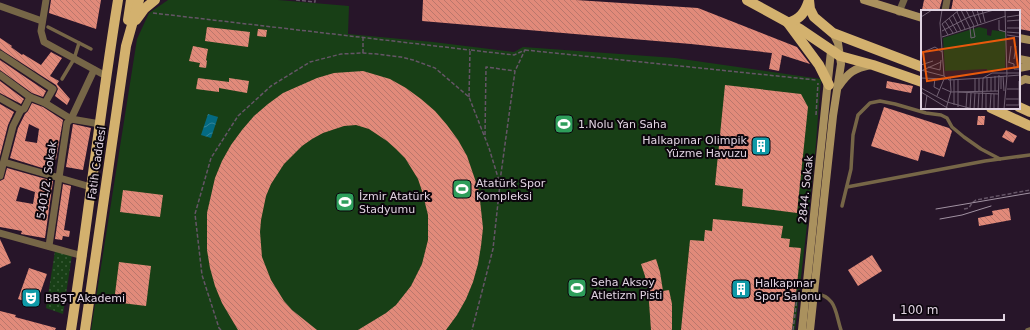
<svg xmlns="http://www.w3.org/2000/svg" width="1030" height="330" viewBox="0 0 1030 330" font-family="'DejaVu Sans',sans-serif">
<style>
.grass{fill:url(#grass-dots)}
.garden{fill:#183f16}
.water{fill:url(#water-waves)}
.building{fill:url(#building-back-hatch);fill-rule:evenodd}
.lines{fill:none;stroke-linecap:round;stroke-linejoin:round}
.path{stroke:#655567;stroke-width:1.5;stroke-dasharray:4 2;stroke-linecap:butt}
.lane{stroke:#766647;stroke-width:3.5}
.street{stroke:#766647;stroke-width:7}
.secondary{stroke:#aa915e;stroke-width:8}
.primary{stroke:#d3b16e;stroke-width:10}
.tram{stroke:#a192a2;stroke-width:1}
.labels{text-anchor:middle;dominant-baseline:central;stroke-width:4;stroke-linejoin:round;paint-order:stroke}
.poi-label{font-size:11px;fill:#e0d3e1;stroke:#0b050c;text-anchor:start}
.street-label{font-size:11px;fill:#e0d3e1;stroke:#0b050c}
.inset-road{fill:none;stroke:#716173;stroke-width:1}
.view{fill:#e8590c;fill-opacity:0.15;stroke:#e8590c;stroke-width:2}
.inset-edge{fill:none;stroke:#e0d3e1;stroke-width:2}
</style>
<defs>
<pattern id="grass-dots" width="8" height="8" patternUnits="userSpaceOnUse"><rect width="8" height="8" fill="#183f16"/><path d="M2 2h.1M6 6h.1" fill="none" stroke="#395a38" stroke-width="1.8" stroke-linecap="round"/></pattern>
<pattern id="water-waves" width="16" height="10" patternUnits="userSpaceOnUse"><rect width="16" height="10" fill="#046a82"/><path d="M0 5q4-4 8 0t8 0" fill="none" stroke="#348599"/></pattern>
<pattern id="building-back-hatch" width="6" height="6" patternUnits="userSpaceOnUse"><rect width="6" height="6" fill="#e18a7a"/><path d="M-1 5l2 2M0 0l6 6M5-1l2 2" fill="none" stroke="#ba776c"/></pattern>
</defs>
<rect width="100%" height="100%" fill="#271529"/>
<path class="grass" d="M55 251 72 255 63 314 46 308Z"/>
<path class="garden" d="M168 0H278L349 6 348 34 433 42 514 52 523 47 675 58 821 79 815 155 795 330H91L137 39 149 13Z"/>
<path class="water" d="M208 114 218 117 211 138 201 135Z"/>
<g class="building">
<path d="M51 0H101L96 29 49 13Z"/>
<path d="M423 0H576L698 8 797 47 810 64 782 55 779 71 769 69 772 53 691 44 422 21Z"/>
<path d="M924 0H942L939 11H925L922 10Z"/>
<path d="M953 0H1030V31L1019 29V11H951Z"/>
<path d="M207 27 250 32 248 47 205 41Z"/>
<path d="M258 29 267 30 266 37 257 36Z"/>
<path d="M0 38 12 46 11 47 22 55 23 54 41 65 51 52 62 58 50 76 59 81 57 84 70 99 67 105 55 96 58 89 56 85 0 49Z"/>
<path d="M193 46 208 49 206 60 207 61 206 68 199 67 200 63 189 61Z"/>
<path d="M0 60 46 91 43 97 32 93 0 70Z"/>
<path d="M363 71 390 79 406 88 421 99 435 111 447 125 458 140 467 156 479 191 483 228 481 246 478 264 473 282 466 299 457 315 446 330H358L386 313 396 305 411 286 422 264 428 240V215L422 191 418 179 405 158 396 149 387 141 369 129 356 125 344 126 323 133 312 139 302 146 284 164 271 184 266 196 261 220 260 232 262 257 271 280 284 301 292 310 317 330H238L222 303 215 286 210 268 207 250V213L215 178 222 161 231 145 242 130 254 116 268 104 283 93 317 78 334 73Z"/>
<path d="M198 78 229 82V78L249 81 247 93 219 88V92L196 89Z"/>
<path d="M0 81 24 99 21 104 0 93Z"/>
<path d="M887 81 913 86 911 93 886 88Z"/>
<path d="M725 85 801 94 808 107 797 213 742 206 743 189 715 185Z"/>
<path d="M32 103 43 107 63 120 56 160H54L52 171 10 158 18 128 25 114 28 111ZM29 124 39 129 37 143 25 141Z"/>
<path d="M0 104 14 112 8 125 0 156Z"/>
<path d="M884 107 949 128 952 131 944 157 921 150 918 161 871 146Z"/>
<path d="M978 116H985L984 125H977Z"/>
<path d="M73 124 91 128 83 170 66 167Z"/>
<path d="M1006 130 1017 136 1013 143 1002 137Z"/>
<path d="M7 168 53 181 45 238H44L21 234 22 231 0 227V181L4 179ZM20 187 35 192 33 204 16 201Z"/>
<path d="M63 184 71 186 64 230 70 231 69 237 63 236 62 240 55 239Z"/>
<path d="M123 190 163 195 160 217 120 212Z"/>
<path d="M1009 208 1011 220 979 226 978 218 993 215 992 211Z"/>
<path d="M713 219 783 226 781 238 790 239 789 247 801 248 792 330H681L690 240 704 241 705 230 712 231Z"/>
<path d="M0 239 11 263 0 268Z"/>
<path d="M872 255 882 271 858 286 848 270Z"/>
<path d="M656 259 660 272 663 291 669 290 672 304V330H651L648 288H647L645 276 641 264Z"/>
<path d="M119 262 151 266 146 306 114 302Z"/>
<path d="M29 268 47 274 36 305 18 299Z"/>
<path d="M0 311 16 315 15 317 56 328 55 330H0Z"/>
</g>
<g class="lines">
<g class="path">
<path d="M296 0 315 2V0"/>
<path d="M153 13 470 50"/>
<path d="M363 37V53"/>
<path d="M525 50 816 80"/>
<path d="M469 97 470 50 514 55 525 50 515 71 500 181"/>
<path d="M816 115 818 83"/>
<path d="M485 135 486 67 515 71"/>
<path d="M964 209 969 208 972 203 976 200 1030 190"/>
<path d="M221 330 219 328 202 275 195 214 211 158 238 116 271 86 310 62 341 54 363 53 377 54 401 57 413 60 435 68 469 97 489 148 500 184 493 249 472 330"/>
<path d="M793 330 799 282"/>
</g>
<g class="lane">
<path d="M48 27 91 49"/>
<path d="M62 79 74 59 79 43"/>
<path d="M847 187 985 161 1030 155"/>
<path d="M842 206 851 169 853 135 858 115 870 103 880 101 895 104 926 113 941 115 947 118 952 127 964 137 981 149 1000 159"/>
<path d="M813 293C837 296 835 312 841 330"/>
<path d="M1027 330 1030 329"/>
</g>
<g class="street">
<path d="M46 0 41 31 44 42 106 76"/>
<path d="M0 6 42 21"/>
<path d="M945 11 947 0"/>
<path d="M899 12 904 0"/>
<path d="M0 54 53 89 45 103"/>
<path d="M0 75 30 97 45 103 71 119 100 124"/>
<path d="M0 98 21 110"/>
<path d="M4 162 91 187"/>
<path d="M0 176 13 126 21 110 24 109 30 97"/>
<path d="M0 233 83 256"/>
<path d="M49 246 67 123 71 119 94 70"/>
</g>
<g class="secondary">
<path d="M864 0 922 18"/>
<path d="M1019 38 1030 40"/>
<path d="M1019 59 1030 61"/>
<path d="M1019 68 1030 66"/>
<path d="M1019 82 1025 79 1030 80"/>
<path d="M839 86C848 73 854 68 871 65"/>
<path d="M802 330 831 51"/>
<path d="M810 330 833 116 841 64 838 43 833 33"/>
</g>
<g class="primary">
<path d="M747 0 800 29 840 56 873 65 922 82"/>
<path d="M809 0 810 9 814 17 833 33 922 67"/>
<path d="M809 0C805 13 800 19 788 23L819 65 829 85"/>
<path d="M128 20 131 0"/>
<path d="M136 20 144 9 155 0"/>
<path d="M1019 107 1030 112"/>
<path d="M991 108 1030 126"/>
<path d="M71 330C88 220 100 110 118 0"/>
<path d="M85 330 126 46 139 0"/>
</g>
<g class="tram">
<path d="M936 209 1030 193"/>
<path d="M940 219 962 215 991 206"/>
</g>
</g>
<defs>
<symbol id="stadium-square" viewBox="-11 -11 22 22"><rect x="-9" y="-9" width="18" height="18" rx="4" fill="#2e9e5b" stroke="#0b050c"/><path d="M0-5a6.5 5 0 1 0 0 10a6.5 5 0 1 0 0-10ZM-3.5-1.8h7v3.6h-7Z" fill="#fff"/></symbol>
<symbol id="building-square" viewBox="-11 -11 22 22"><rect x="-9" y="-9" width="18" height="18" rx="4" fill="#0f9aa8" stroke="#0b050c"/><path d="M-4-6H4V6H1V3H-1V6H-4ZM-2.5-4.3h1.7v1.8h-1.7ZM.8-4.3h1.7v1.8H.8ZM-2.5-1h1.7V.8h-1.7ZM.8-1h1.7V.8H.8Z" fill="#fff"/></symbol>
<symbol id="theatre-square" viewBox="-11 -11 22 22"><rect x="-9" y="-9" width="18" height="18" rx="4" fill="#0f9aa8" stroke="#0b050c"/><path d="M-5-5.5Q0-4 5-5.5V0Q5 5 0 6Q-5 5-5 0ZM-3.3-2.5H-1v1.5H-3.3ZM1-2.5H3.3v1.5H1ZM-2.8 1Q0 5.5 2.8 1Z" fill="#fff"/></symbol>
</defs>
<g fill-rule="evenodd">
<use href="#stadium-square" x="553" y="113" width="22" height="22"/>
<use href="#building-square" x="750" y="135" width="22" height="22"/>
<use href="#stadium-square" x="451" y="178" width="22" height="22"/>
<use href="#stadium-square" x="334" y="191" width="22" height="22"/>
<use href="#stadium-square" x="566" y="277" width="22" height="22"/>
<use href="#building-square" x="730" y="278" width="22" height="22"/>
<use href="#theatre-square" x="20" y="287" width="22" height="22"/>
</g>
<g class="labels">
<g class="poi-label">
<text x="578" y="124">1.Nolu Yan Saha</text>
<text x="747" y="140" text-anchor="end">Halkapınar Olimpik<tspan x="747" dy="13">Yüzme Havuzu</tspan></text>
<text x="476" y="183">Atatürk Spor<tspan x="476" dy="13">Kompleksi</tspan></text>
<text x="359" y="196">İzmir Atatürk<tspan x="359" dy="13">Stadyumu</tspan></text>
<text x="591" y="282">Seha Aksoy<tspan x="591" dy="13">Atletizm Pisti</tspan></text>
<text x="755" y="283">Halkapınar<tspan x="755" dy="13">Spor Salonu</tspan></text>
<text x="45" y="298">BBŞT Akademi</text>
</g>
<g class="street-label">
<text transform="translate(97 163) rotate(-82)">Fatih Caddesi</text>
<text transform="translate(47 180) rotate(-81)">5401/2. Sokak</text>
<text transform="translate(806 189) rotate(-84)">2844. Sokak</text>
</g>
</g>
<g transform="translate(921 10)">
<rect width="99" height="99" fill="#271529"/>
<path d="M58 17 66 19V25L70 26 71 20 85 22 84 58 66 61V59L24 61 22 28Z" fill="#183f16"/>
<path class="inset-road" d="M21 0 19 13 23 66M40 0 49 18 50 28 54 27 52 16M45 0 53 16M51 0 57 15M56 0 60 13M61 0 64 12M36 2 44 19M32 5 40 21M0 7 11 0M86 7 99 5M28 8 36 22M78 10V20L85 22M24 11 32 23M86 11 99 10M86 18H99M21 21 48 7 73 0M86 22 99 23M27 25 21 14 38 0M86 25 99 27M21 27 85 6M0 43 14 37 21 42M93 49 95 36M87 52 93 54V59H99M88 52 90 36M0 55 12 51M7 57 19 60 20 50M0 60 23 66 28 70 62 68 71 63H99M2 60 20 52M74 66V81M82 66 83 81M87 66 99 65M0 68 26 69M14 68 13 77 19 80M58 68V81M98 71V89M0 78 26 92M21 78 30 82 77 81M80 79V66M86 79H99M54 81V68M66 81V67M70 81V67M0 82 28 99M37 82 77 84M16 86 23 69M85 89H98M26 92 52 99M33 95V70M85 95H98V89M37 97V69M45 98 46 83M4 99 6 85M25 99 30 81 29 67M49 99 50 83M53 99 54 83M57 99 58 83M61 99 62 68 86 66M65 99V84M69 99 70 84M73 99V84M77 99 78 65M83 99 86 66 84 0"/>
<path class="view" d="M93 28 97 57 6 71 2 42Z"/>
<rect width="99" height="99" class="inset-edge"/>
</g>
<path d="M894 314v6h110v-6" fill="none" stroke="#e0d3e1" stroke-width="2"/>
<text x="900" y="314" font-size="12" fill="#e0d3e1" stroke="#0b050c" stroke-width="3" paint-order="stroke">100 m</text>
</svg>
